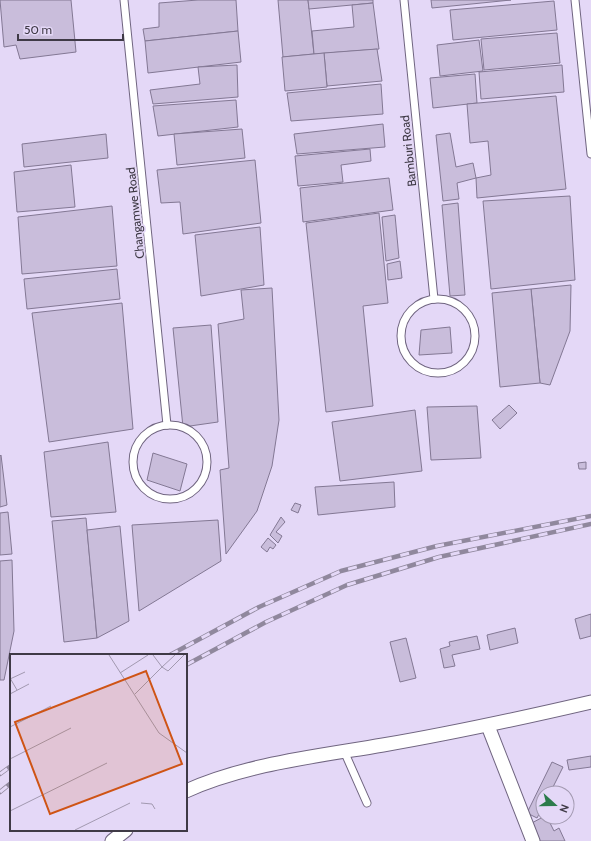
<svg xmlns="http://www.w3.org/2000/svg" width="591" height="841" viewBox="0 0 591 841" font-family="Cabin,sans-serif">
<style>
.building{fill:#c9bddb;stroke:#837894}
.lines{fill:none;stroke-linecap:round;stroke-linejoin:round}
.lane-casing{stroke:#706580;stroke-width:9}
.street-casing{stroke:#706580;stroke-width:15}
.lane{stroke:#fff;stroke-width:7}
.street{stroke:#fff;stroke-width:13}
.rail-casing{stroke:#90889d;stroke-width:4.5}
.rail{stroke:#e4d8f7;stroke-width:3;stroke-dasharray:9;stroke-linecap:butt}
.labels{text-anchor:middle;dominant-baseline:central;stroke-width:3.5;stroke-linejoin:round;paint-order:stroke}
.street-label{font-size:12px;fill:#3f3a46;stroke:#e4d8f7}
.inset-road{fill:none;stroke:#a299b0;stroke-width:1}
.view{fill:#cf5415;fill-opacity:0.15;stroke:#cf5415;stroke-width:2}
.inset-edge{fill:none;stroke:#3f3a46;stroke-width:2}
</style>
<rect width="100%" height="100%" fill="#e4d8f7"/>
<g class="building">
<path d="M0 0H71L76 52 20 59 16 45 4 47Z"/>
<path d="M198 0H236L238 31 145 41 143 29 159 27V3Z"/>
<path d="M278 0H308L314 54 283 57Z"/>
<path d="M308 0H373V3L309 9Z"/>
<path d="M431 0H511L432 8Z"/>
<path d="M554 1 557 30 453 40 450 10Z"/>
<path d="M373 3 379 49 314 54 312 31 354 27 352 5Z"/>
<path d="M238 31 241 62 148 73 145 41Z"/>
<path d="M557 33 560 63 484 70 481 39Z"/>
<path d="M479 40 483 71 440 76 437 45Z"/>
<path d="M377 49 382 81 327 86 324 53Z"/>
<path d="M324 53 327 87 285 91 282 57Z"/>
<path d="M237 65 238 97 153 104 150 90 200 84 198 67Z"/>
<path d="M562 65 564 92 481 99 479 72Z"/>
<path d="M475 74 477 103 433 108 430 78Z"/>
<path d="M381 84 383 114 291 121 287 93Z"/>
<path d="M556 96 566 189 477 198 476 178 491 175 488 141 470 143 467 104Z"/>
<path d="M236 100 238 127 158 136 153 106Z"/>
<path d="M383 124 385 147 297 154 294 134Z"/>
<path d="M242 129 245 158 177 165 174 134Z"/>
<path d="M450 133 456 167 473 163 476 178 457 183 459 199 443 201 436 135Z"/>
<path d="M106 134 108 158 24 167 22 144Z"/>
<path d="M370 149 371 161 341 165 343 182 298 186 295 156Z"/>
<path d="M255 160 261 223 183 234 180 202 161 203 157 170Z"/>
<path d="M71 165 75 207 17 212 14 172Z"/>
<path d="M389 178 393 210 303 222 300 188Z"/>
<path d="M570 196 575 280 491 289 483 201Z"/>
<path d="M458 203 465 295 450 296 442 205Z"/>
<path d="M112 206 117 266 22 274 18 217Z"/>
<path d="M379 213 388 303 363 306 373 406 326 412 306 223Z"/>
<path d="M395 215 399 258 386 261 382 217Z"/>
<path d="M260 227 264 285 201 296 195 235Z"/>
<path d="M400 261 402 278 388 280 387 264Z"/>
<path d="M117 269 120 299 27 309 24 279Z"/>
<path d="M571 285 570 331 550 385 540 383 531 289Z"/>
<path d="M272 288 279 420 272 466 257 511 226 554 220 470 229 468 218 324 244 319 241 290Z"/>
<path d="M531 289 540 383 500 387 492 293Z"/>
<path d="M122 303 133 429 49 442 32 313Z"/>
<path d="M211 325 218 422 183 427 173 328Z"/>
<path d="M450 327 452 353 419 355 421 330Z"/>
<path d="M509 405 517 413 500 429 492 420Z"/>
<path d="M477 406 481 458 431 460 427 407Z"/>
<path d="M415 410 422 471 340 481 332 422Z"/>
<path d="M108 442 116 512 51 517 44 452Z"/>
<path d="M153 453 187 464 180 491 147 480Z"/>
<path d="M1 455 7 505 0 507V456Z"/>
<path d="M586 462V469H579L578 463Z"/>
<path d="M394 482 395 507 318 515 315 487Z"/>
<path d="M295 503 301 505 298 513 291 510Z"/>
<path d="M8 512 12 554 0 555V513Z"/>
<path d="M281 517 285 522 276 532 282 536 278 543 270 535Z"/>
<path d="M86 518 97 638 64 642 52 521Z"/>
<path d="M218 520 221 561 139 611 132 525Z"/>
<path d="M120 526 129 621 97 638 87 530Z"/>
<path d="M268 538 276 545 273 549 270 547 267 552 261 547Z"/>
<path d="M12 560 14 631 4 680H0V561Z"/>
<path d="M591 614V636L580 639 575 619Z"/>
<path d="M515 628 518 643 490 650 487 635Z"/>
<path d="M477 636 480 649 452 655 455 666 444 668 440 649 450 646 449 642Z"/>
<path d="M406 638 416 678 400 682 390 642Z"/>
<path d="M591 756V767L569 770 567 760Z"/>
<path d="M552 762 563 767 550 793H543V807L537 818 527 813Z"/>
<path d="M543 817H547L554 831 559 828 565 841H539L530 824Z"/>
</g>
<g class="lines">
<defs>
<g id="lane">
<path d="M124 0 167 425"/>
<path d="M404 0 434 299"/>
<path d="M575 0 591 154"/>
<circle cx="438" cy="336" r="37"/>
<circle cx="170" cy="462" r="37"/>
<path d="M344 751 367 803"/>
</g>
<g id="street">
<path d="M488 726 533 841"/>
<path d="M186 791C245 764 319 756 383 745 453 733 522 718 591 702"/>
<path d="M112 841 126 830"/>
</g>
</defs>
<use href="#lane" class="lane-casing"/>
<use href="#street" class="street-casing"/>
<use href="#lane" class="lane"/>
<use href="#street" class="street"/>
<defs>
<g id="rail">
<path d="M170 655 259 607 341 571 437 546 591 516"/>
<path d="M186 665 266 622 347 585 439 557 591 524"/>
<path d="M0 774 11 766"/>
<path d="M0 792 11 783"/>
</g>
</defs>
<use href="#rail" class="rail-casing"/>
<use href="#rail" class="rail"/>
</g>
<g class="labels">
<g class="street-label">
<text transform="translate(408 151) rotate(-96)">Bamburi Road</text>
<text transform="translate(135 213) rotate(-96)">Changamwe Road</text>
</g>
</g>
<g transform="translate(10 654)">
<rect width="177" height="177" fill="#e4d8f7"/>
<path class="inset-road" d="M99 1 149 79 177 99M143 1 152 13 165 1M110 19 138 1M0 24 7 36M0 25 15 18M0 40 19 30M125 40 152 13 158 17 174 1M0 73 41 52M0 105 61 74M131 149 142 150 145 155M0 157 97 109M65 176 120 149"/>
<path class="view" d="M136 17 172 110 40 160 5 68Z"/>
<rect width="177" height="177" class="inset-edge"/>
</g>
<g transform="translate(555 805) rotate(111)"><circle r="19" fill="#e4d8f7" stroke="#a299b0"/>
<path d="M0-3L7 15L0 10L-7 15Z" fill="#2c7b4b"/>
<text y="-6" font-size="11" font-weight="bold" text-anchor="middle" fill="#3f3a46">N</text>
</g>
<path d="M18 34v6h105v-6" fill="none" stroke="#3f3a46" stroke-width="2"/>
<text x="24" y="34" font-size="12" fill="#3f3a46" stroke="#e4d8f7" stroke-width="3" paint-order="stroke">50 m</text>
</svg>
